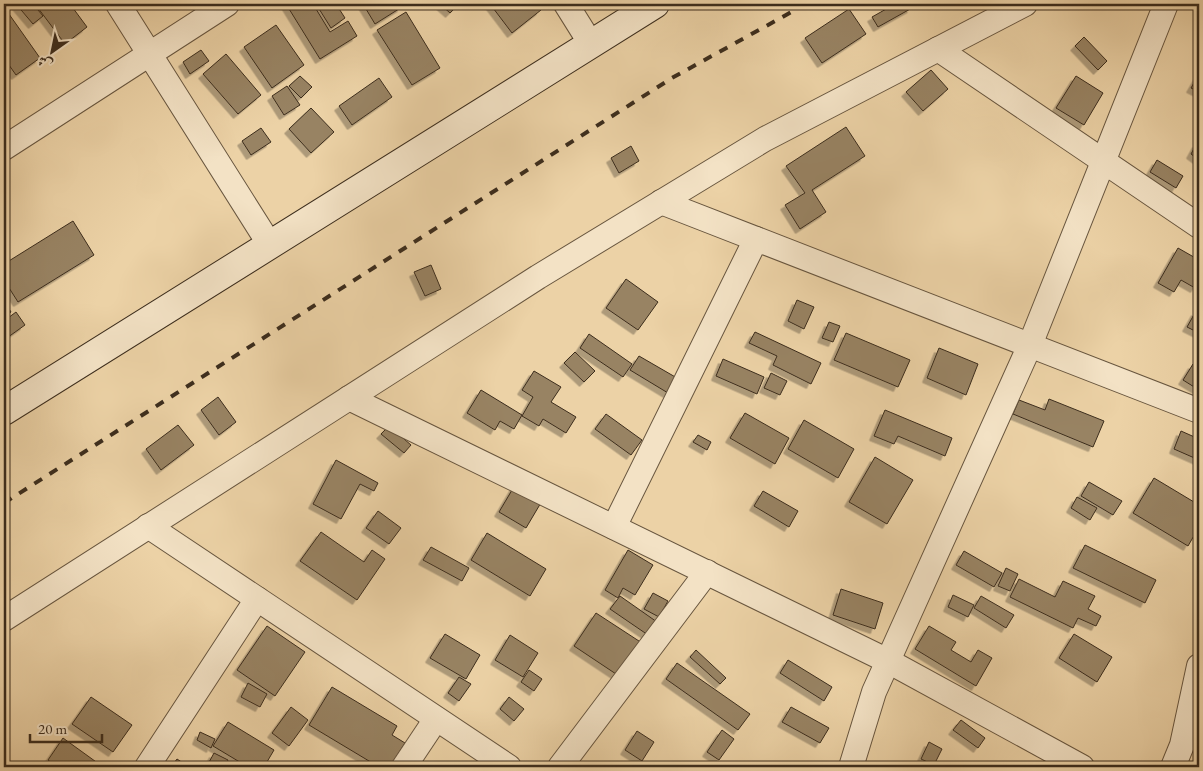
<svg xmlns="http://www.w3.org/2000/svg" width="1203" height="771" viewBox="0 0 1203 771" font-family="'EB Garamond',Amiri,serif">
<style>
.building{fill:#988364;stroke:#3c2d1d;filter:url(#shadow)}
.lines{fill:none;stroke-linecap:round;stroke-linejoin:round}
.street-casing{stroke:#68563f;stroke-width:26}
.secondary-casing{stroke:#3c2d1d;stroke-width:30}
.street{stroke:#f3e2c5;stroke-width:24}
.secondary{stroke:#f3e2c5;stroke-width:28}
.rail{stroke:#3c2d1d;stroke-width:4;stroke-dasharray:9 9;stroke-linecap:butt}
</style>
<defs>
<filter id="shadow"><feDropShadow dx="-4.5" dy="4.5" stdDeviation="0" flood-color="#0004"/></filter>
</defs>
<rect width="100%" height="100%" fill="#ecd2a6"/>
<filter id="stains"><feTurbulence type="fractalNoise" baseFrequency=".004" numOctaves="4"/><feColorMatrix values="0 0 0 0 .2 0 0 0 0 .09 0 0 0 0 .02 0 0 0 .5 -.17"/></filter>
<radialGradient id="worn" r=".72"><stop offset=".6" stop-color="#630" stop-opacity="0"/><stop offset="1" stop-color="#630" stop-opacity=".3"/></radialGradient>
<g class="building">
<path d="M16 4H33L43 16 33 24Z"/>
<path d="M35 4H70L87 27 65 44Z"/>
<path d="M286 4H313L330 32 348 21 357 36 320 59Z"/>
<path d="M316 4H336L345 18 331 28Z"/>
<path d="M363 4H400L402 7 375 24Z"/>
<path d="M440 4H459L450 13Z"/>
<path d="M490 4H536L541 10 512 33Z"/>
<path d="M895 4H909L912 8 878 27 872 17Z"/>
<path d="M4 7 40 58 16 75 4 58Z"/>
<path d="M849 9 866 34 822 63 805 38Z"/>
<path d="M406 12 440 68 412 85 377 30Z"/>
<path d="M276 25 304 65 272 88 244 47Z"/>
<path d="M1084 37 1107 61 1098 70 1075 46Z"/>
<path d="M201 50 209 61 190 74 183 62Z"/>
<path d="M226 54 261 95 238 114 203 74Z"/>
<path d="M931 70 948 89 923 111 906 92Z"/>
<path d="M1199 74V92L1191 88Z"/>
<path d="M300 76 312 87 301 98 289 86Z"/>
<path d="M1076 76 1103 93 1084 125 1056 108Z"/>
<path d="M379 78 392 97 352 125 339 106Z"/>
<path d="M287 86 300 105 284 115 272 96Z"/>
<path d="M311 108 334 132 311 153 289 129Z"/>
<path d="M846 127 865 156 812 190 826 212 800 229 785 205 805 193 786 166Z"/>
<path d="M261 128 271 142 251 155 242 141Z"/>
<path d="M1197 143 1199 144V160L1191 154Z"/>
<path d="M631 146 639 161 619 173 611 158Z"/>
<path d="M1157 160 1183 176 1176 188 1150 172Z"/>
<path d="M73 221 94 255 18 302 4 280V264Z"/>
<path d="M1178 248 1199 260V282L1195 288 1181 280 1174 292 1158 283Z"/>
<path d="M431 265 441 289 425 296 414 272Z"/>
<path d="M626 279 658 302 638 330 606 308Z"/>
<path d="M797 300 814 307 804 329 788 321Z"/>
<path d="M6 304 11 312 4 317V306Z"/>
<path d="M1196 311 1199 313V333L1187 327Z"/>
<path d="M16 312 25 325 4 340V321Z"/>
<path d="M829 322 840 326 833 342 822 338Z"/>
<path d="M755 332 821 363 811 384 773 365 777 356 749 343Z"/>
<path d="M846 333 910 360 898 387 834 360Z"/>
<path d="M589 334 632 364 623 377 580 348Z"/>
<path d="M939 348 978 364 966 395 927 378Z"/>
<path d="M575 352 595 371 584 382 564 363Z"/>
<path d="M639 356 677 378 668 393 630 370Z"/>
<path d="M723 359 764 377 757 394 716 376Z"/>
<path d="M1193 364 1199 368V390L1183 380Z"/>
<path d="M534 371 561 387 551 402 576 417 566 433 543 419 539 426 522 416 533 397 522 390Z"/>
<path d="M771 373 787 381 780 395 764 388Z"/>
<path d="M481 390 522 415 514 429 500 421 495 430 467 413Z"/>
<path d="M218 397 236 422 219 435 201 410Z"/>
<path d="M1049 399 1104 421 1093 447 1013 414 1019 400 1045 410Z"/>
<path d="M885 410 952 438 945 456 898 436 894 444 874 436Z"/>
<path d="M745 413 789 438 775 464 730 438Z"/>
<path d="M606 414 642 440 631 455 595 429Z"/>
<path d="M804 420 854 449 838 478 788 449Z"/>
<path d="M178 425 194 445 161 470 146 449Z"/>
<path d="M389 426 411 445 404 453 381 434Z"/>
<path d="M1181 431 1199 439V460L1174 449Z"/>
<path d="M698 435 711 442 707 450 693 442Z"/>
<path d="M875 457 913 480 887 524 849 502Z"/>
<path d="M336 460 378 483 374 491 360 484 341 519 313 504Z"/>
<path d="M1154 478 1199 505V527L1188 546 1133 513Z"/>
<path d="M1089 482 1122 501 1113 515 1081 496Z"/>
<path d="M515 485 542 501 526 528 499 512Z"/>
<path d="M763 491 798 511 789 527 754 506Z"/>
<path d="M1077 497 1097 508 1090 520 1071 508Z"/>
<path d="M378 511 401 528 389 544 366 528Z"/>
<path d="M321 532 364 562 372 550 385 559 357 600 300 561Z"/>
<path d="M487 533 546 569 530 596 471 560Z"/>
<path d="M1085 545 1156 580 1145 603 1073 568Z"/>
<path d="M431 547 469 568 462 581 423 560Z"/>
<path d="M628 550 653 565 635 595 623 588 618 598 605 590Z"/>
<path d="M964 551 1002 573 994 587 956 565Z"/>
<path d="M1006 568 1018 574 1010 591 998 586Z"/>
<path d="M1019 579 1055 597 1063 581 1095 596 1088 609 1101 616 1096 626 1078 618 1073 628 1010 597Z"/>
<path d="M841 589 883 603 875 629 833 615Z"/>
<path d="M653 593 668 601 659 617 644 609Z"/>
<path d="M953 595 974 605 968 617 948 607Z"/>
<path d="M620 596 657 622 648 635 610 609Z"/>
<path d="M981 596 1014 615 1006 628 974 608Z"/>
<path d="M596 613 642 643 619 676 574 646Z"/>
<path d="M267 626 305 652 275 696 237 670Z"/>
<path d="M929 626 956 642 951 650 971 662 978 650 992 658 976 686 915 649Z"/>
<path d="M445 634 480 655 466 679 430 658Z"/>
<path d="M1074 634 1112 657 1097 682 1059 658Z"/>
<path d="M510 635 538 653 523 677 495 660Z"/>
<path d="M696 650 726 678 720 684 690 657Z"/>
<path d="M788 660 832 687 824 701 780 673Z"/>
<path d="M677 663 750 714 738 730 666 679Z"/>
<path d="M529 670 542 679 534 691 521 682Z"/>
<path d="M459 677 471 684 459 701 448 693Z"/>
<path d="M248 683 267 694 260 707 241 697Z"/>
<path d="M332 687 397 726 392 735 405 743 390 767H379L309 725Z"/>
<path d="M91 697 132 725 113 752 72 724Z"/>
<path d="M509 697 524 709 514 721 500 709Z"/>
<path d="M291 707 308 720 289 746 272 733Z"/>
<path d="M791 707 829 728 820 743 782 722Z"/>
<path d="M961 720 985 738 978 748 953 730Z"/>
<path d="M228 722 274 750 264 767H248L213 746Z"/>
<path d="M722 730 734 739 719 760 707 752Z"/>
<path d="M637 731 654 742 642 761 625 750Z"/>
<path d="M200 732 215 739 211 748 197 740Z"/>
<path d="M63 738 99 764 97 767H57L48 760Z"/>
<path d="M929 742 942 749 934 765 921 759Z"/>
<path d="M214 753 228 760 225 767 207 766Z"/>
<path d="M177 759 189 767H171Z"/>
</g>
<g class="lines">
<defs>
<g id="street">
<path d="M118 4 270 245"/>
<path d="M566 4 591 44"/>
<path d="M938 49 1199 226"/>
<path d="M4 148 227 4"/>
<path d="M661 202 1199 411"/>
<path d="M349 398 888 661 1082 767"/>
<path d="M148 526 509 767"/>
<path d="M614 527 756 239"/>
<path d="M4 619 538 277 765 139 1025 4"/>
<path d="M147 767 257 599"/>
<path d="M404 767 436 719"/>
<path d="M560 767 707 572"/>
<path d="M851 767 874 692 1030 345 1166 4"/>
<path d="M1173 767 1182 745 1199 666"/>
</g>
<path id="secondary" d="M4 411 655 4"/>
</defs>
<use href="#street" class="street-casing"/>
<use href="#secondary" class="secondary-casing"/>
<use href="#street" class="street"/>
<use href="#secondary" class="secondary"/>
<path class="rail" d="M4 503 672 78 806 4"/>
</g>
<rect width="1203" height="771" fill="none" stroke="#ecd2a6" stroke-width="20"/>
<rect x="5" y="5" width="1193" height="761" fill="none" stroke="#3c2d1d" stroke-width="2.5"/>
<rect x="10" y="10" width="1183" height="751" fill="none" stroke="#3c2d1d"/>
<g transform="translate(52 52) rotate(213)" stroke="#f3e2c5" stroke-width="4" paint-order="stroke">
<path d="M0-4L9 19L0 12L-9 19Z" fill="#3c2d1d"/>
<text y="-8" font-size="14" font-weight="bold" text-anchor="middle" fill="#3c2d1d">ش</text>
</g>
<path d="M30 734v8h72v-8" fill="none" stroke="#3c2d1d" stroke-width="2.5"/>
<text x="38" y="734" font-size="15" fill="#3c2d1d" stroke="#f3e2c5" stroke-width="4" paint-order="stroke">20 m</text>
<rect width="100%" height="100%" filter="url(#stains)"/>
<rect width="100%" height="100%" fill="url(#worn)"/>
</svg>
